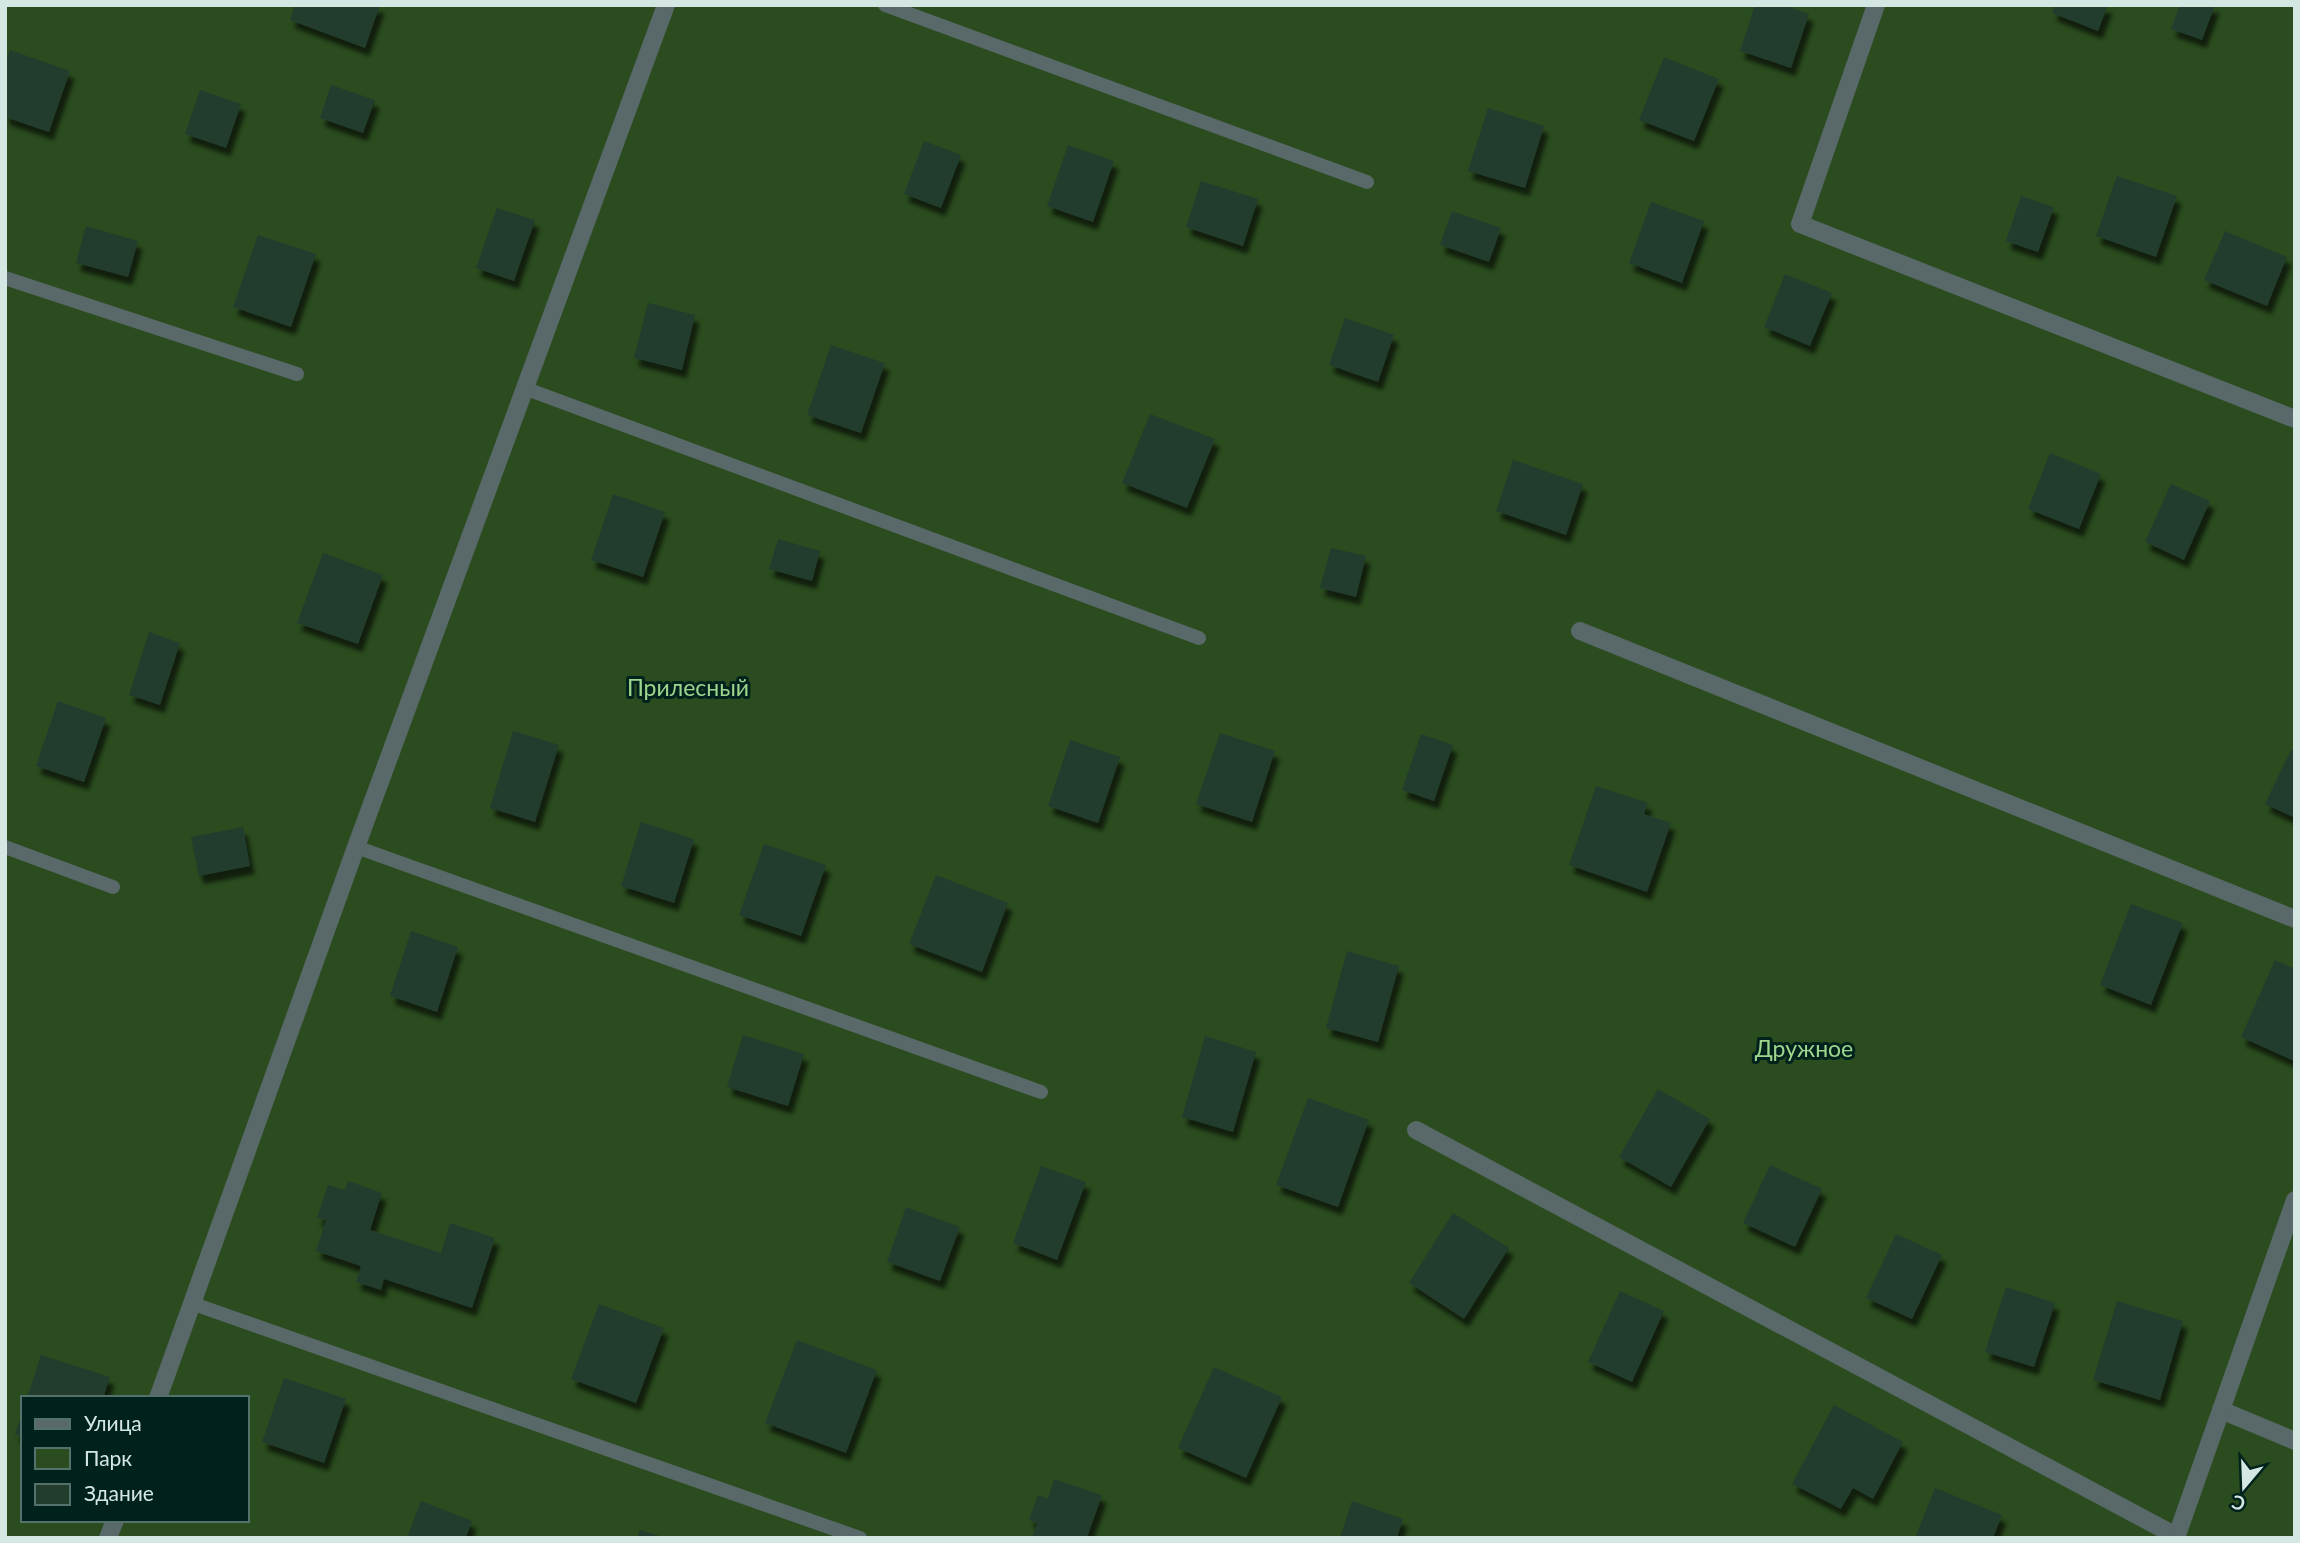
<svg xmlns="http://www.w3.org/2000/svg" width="2300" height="1543" viewBox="0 0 2300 1543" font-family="Lato,sans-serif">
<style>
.green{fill:#2a4c1e;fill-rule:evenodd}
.building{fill:#223c2e;filter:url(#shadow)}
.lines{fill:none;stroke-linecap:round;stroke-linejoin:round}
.service{stroke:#596869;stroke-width:14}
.minor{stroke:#596869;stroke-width:18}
.labels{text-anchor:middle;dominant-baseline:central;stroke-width:6;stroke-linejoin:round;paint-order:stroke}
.park-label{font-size:23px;fill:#9ed58d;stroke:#00221d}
</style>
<defs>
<filter id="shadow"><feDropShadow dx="4.5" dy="8" stdDeviation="2" flood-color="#0009"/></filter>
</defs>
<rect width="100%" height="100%" fill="#092c26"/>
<path class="green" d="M5 5H2295V1538H5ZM23 1398H247V1520H23Z"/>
<g class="building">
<path d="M295 5H380L365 48 290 20Z"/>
<path d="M1755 5H1783L1809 14 1791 68 1740 51Z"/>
<path d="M2055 5H2108L2098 31 2052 13Z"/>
<path d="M2180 5H2215L2202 40 2171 29Z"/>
<path d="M10 50 70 71 49 132 5 117V64Z"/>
<path d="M1664 57 1719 79 1694 141 1639 120Z"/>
<path d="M331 85 375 100 363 133 320 118Z"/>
<path d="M200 90 241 104 226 148 185 134Z"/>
<path d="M1488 108 1544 126 1525 188 1468 171Z"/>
<path d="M924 141 961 155 941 208 904 194Z"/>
<path d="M1068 145 1114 161 1093 222 1047 206Z"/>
<path d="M2117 176 2177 196 2156 257 2096 236Z"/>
<path d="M1201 181 1258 199 1243 246 1186 227Z"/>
<path d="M2021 196 2054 207 2038 252 2006 241Z"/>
<path d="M1651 202 1704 221 1682 283 1629 263Z"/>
<path d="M497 208 535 220 514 281 476 268Z"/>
<path d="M1452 211 1501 228 1489 262 1440 245Z"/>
<path d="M86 226 138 241 128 277 76 263Z"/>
<path d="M2225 231 2287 257 2267 306 2204 280Z"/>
<path d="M258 235 316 254 291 327 233 307Z"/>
<path d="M1785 274 1832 293 1810 346 1764 327Z"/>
<path d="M648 303 695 315 682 370 634 358Z"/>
<path d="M1345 318 1394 335 1378 382 1329 365Z"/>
<path d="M831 345 885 363 861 433 807 415Z"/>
<path d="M1150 414 1215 439 1187 508 1122 483Z"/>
<path d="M2050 453 2101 474 2079 529 2028 509Z"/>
<path d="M1513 460 1583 484 1566 535 1496 511Z"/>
<path d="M2171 484 2210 501 2184 560 2145 542Z"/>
<path d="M613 494 665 512 643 577 591 560Z"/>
<path d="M778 539 820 551 812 581 769 569Z"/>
<path d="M1331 548 1366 556 1356 597 1320 588Z"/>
<path d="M323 553 383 575 358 644 297 623Z"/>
<path d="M149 632 180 643 160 705 129 695Z"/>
<path d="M58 701 106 718 84 782 36 766Z"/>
<path d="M513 731 559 745 535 822 490 808Z"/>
<path d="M1220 733 1275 751 1252 822 1196 804Z"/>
<path d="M1421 734 1453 745 1434 801 1402 790Z"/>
<path d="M1070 740 1120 757 1098 823 1048 806Z"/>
<path d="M2291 750 2295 752V818L2265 804Z"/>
<path d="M1596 786 1648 803 1644 814 1671 823 1647 892 1569 865Z"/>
<path d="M641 822 694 839 674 903 621 886Z"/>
<path d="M243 827 250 866 199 876 191 837Z"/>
<path d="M764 844 826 865 801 936 739 915Z"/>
<path d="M936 875 1008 903 982 972 909 944Z"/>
<path d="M2131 904 2183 923 2151 1005 2100 985Z"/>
<path d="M411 931 458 947 437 1012 390 996Z"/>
<path d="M1347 951 1399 966 1378 1042 1326 1028Z"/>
<path d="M2275 960 2295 969 2294 1061 2241 1037Z"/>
<path d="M743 1035 804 1054 788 1106 727 1087Z"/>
<path d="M1205 1036 1256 1052 1233 1132 1182 1117Z"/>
<path d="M1658 1089 1710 1119 1671 1187 1619 1157Z"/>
<path d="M1308 1098 1369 1120 1338 1207 1276 1185Z"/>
<path d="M1770 1165 1822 1189 1795 1247 1743 1223Z"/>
<path d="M1041 1166 1086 1182 1057 1260 1013 1243Z"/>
<path d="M348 1181 382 1193 370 1230 441 1253 450 1223 495 1238 472 1308 384 1279 381 1290 356 1282 361 1266 316 1251 326 1220 317 1218 328 1185 345 1190Z"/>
<path d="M906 1207 960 1227 940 1281 887 1262Z"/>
<path d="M1453 1213 1509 1248 1464 1319 1409 1283Z"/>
<path d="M1896 1234 1942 1255 1912 1319 1866 1298Z"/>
<path d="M2006 1287 2055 1303 2034 1367 1985 1352Z"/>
<path d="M1620 1291 1664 1311 1632 1382 1588 1362Z"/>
<path d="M2117 1301 2183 1321 2160 1400 2093 1380Z"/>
<path d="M599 1304 664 1328 636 1403 571 1379Z"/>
<path d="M797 1340 877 1370 846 1453 765 1423Z"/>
<path d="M41 1355 110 1377 103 1398H27Z"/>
<path d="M1214 1367 1282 1397 1246 1478 1178 1448Z"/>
<path d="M284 1378 346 1399 324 1463 262 1442Z"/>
<path d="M1834 1405 1903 1442 1873 1499 1853 1488 1841 1509 1792 1484Z"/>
<path d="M22 1413H23V1437L15 1434Z"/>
<path d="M1054 1479 1102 1495 1087 1538H1032L1037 1523 1029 1520 1038 1495 1048 1499Z"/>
<path d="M1935 1488 2002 1515 1993 1538H1915Z"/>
<path d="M421 1501 472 1521 466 1538H407Z"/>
<path d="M1352 1501 1403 1519 1397 1538H1340Z"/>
<path d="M640 1530 663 1537V1538H637Z"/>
</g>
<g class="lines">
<g class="service">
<path d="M885 5 1367 182"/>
<path d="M5 278 297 374"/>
<path d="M524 388 1199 638"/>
<path d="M5 847 113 887"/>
<path d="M356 847 1041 1092"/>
<path d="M191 1303 860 1538"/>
</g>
<g class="minor">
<path d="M1876 5 1800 224 2295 419"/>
<path d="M1580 631 2295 919"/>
<path d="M1416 1130 2176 1536"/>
<path d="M158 1398 356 847 666 5"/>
<path d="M2221 1410 2295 1441"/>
<path d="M108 1538 115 1520"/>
<path d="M2176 1538 2295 1200"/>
</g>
</g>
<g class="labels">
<g class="park-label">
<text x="688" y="687">Прилесный</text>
<text x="1804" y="1048">Дружное</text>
</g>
</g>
<rect width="2300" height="1543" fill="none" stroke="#d5e7e3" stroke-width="14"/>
<rect x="21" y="1396" width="228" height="126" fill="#00221d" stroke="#55716c" stroke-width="2"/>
<rect x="35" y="1419" width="35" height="10" fill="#596869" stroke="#55716c" stroke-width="2"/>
<text x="84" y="1431" font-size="21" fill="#d5e7e3">Улица</text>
<rect x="35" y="1448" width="35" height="21" fill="#2a4c1e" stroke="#55716c" stroke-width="2"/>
<text x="84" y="1466" font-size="21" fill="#d5e7e3">Парк</text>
<rect x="35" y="1484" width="35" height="21" fill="#223c2e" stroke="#55716c" stroke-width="2"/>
<text x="84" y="1501" font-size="21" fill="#d5e7e3">Здание</text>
<g transform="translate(2244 1487) rotate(199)" stroke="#00221d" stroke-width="5" paint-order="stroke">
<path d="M0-5L12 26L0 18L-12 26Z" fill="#d5e7e3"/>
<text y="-10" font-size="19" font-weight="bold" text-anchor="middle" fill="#d5e7e3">С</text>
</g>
</svg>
